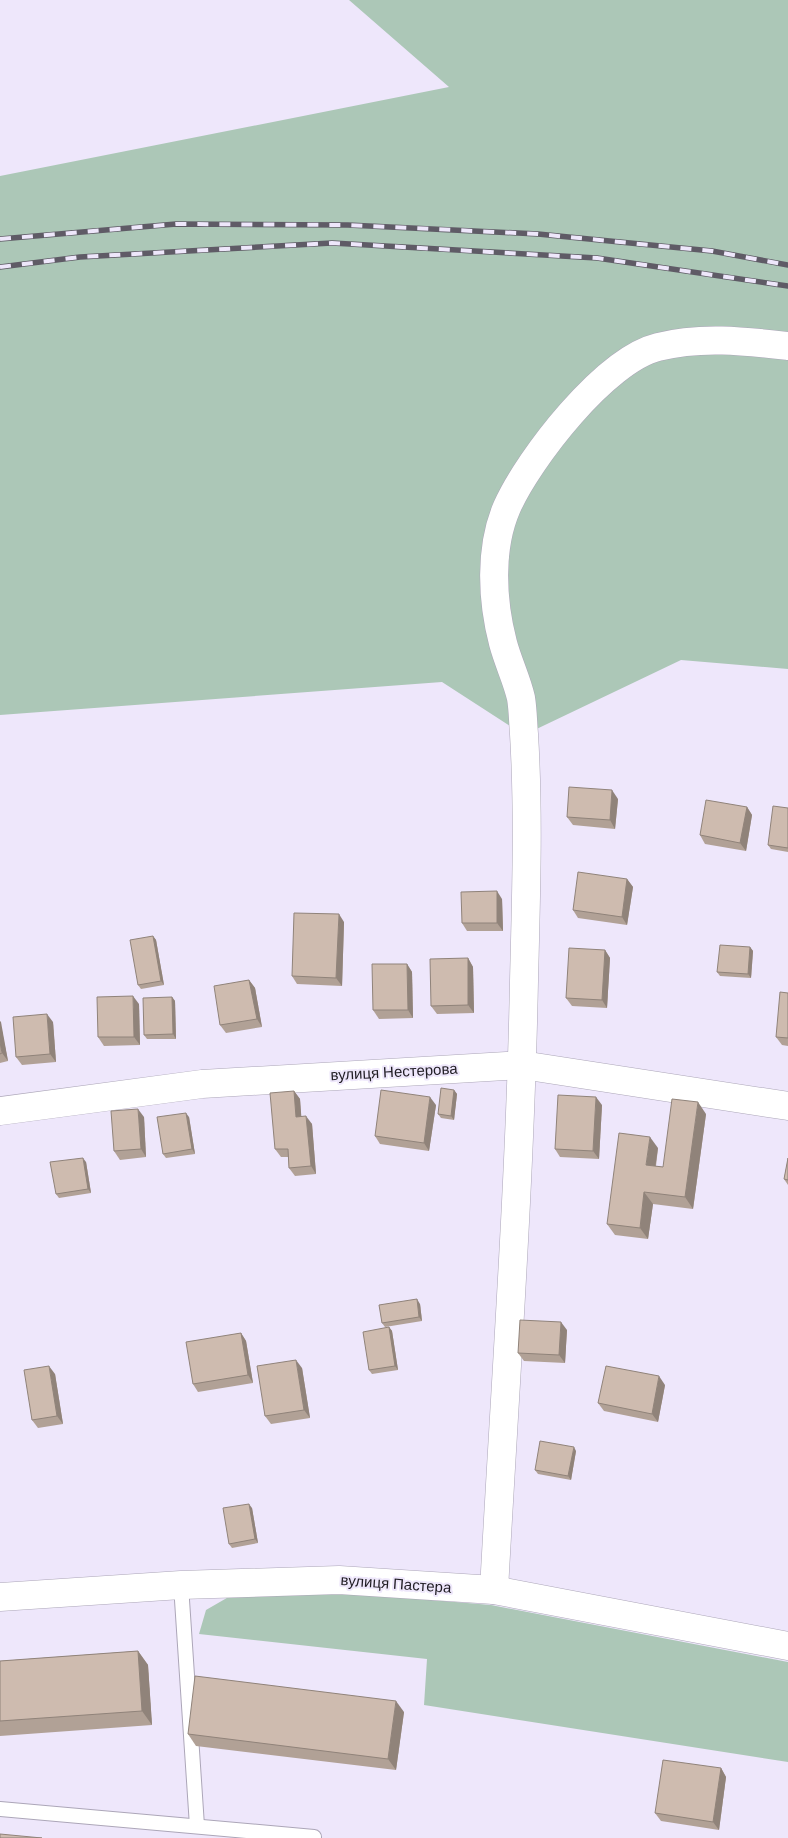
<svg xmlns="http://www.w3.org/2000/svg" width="788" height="1838" viewBox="0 0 788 1838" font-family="'DM Sans',sans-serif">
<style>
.green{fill:#acc7b7}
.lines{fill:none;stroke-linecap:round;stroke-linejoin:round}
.lane-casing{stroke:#aca6b8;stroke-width:16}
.street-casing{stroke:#aca6b8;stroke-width:29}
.lane{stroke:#fff;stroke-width:14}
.street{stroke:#fff;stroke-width:28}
.rail-casing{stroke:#5f5b66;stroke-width:5.5}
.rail{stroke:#eee7fb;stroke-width:4;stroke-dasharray:11;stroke-linecap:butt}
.wall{fill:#b1a196}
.shaded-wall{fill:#90837a}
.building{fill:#cebbaf;stroke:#90837a}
.labels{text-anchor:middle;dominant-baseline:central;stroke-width:4;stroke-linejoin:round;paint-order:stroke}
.street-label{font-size:15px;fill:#1f1c23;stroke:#eee7fb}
</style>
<rect width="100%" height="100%" fill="#eee7fb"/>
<g class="green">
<path d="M349 0H788V669L681 660 524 735 442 682 0 715V176L449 87Z"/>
<path d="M335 1592 491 1605 788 1662V1762L424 1705 427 1659 199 1634 206 1610 232 1595Z"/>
</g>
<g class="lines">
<defs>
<g id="lane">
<path d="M181 1585 197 1826"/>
<path d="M0 1809 314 1837"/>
</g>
<g id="street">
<path d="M0 1111 202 1084 522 1065 788 1106"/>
<path d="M494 1590C505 1387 520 1184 524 981 526 899 529 816 524 734 523 723 523 710 521 698 517 680 508 662 503 643 492 601 489 548 507 507 529 458 605 360 658 347 701 336 744 341 788 346"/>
<path d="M0 1597 181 1585 339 1580 494 1590 788 1646"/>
</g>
</defs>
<use href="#lane" class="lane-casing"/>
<use href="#street" class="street-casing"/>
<use href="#lane" class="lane"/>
<use href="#street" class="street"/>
<defs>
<g id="rail">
<path d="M0 239 176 224 348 225 538 234 712 251 788 265"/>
<path d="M0 267 80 257 332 243 597 258 788 286"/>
</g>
</defs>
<use href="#rail" class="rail-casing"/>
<use href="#rail" class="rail"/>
</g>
<g class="wall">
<path d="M618 799 615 829 573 825 567 817Z"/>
<path d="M747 807 752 815 746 851 705 844 700 835Z"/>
<path d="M788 808V852L771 849 768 845Z"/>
<path d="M627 879 633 887 627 925 578 918 573 910Z"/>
<path d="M502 899 503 931H467L462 923Z"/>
<path d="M344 922 342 986 297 984 292 976Z"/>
<path d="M153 936 156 940 164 985 141 989 138 985Z"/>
<path d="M750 947 753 951 751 978 720 976 717 972Z"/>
<path d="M605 950 610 958 607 1008 572 1006 566 998Z"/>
<path d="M468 958 473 967 474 1013 437 1014 431 1006Z"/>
<path d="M407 964 412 972 413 1018 379 1019 373 1010Z"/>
<path d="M249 980 255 988 262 1027 226 1033 220 1025Z"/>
<path d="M788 993V1046L782 1045 776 1037Z"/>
<path d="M172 997 175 1001 176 1039H147L144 1035Z"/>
<path d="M139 1004 140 1045 104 1046 98 1037Z"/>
<path d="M0 1021 8 1061 0 1063Z"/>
<path d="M53 1022 56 1062 22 1065 16 1057Z"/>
<path d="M454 1090 457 1094 454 1120 441 1118 438 1114Z"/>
<path d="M294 1091 300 1099 301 1116 312 1124 316 1174 295 1176 289 1168 288 1157H281L275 1149Z"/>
<path d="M436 1105 429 1151 380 1144 375 1136Z"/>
<path d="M602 1105 599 1159 560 1157 555 1149Z"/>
<path d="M706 1114 693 1209 653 1204 648 1239 615 1235 607 1224 658 1148 656 1166 663 1167Z"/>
<path d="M144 1117 146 1157 120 1160 114 1151Z"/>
<path d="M189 1117 195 1154 166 1158 163 1154Z"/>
<path d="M788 1158V1185L784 1179Z"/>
<path d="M86 1162 91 1193 59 1198 56 1194Z"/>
<path d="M420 1304 422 1321 385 1327 382 1323Z"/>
<path d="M389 1327 392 1331 398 1370 372 1374 369 1370Z"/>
<path d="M567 1330 565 1363 524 1361 518 1353Z"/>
<path d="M241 1333 246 1341 253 1383 198 1392 193 1384Z"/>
<path d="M302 1368 310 1418 271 1424 265 1416Z"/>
<path d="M55 1374 63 1424 38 1428 32 1420Z"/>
<path d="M665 1385 658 1422 604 1411 598 1403Z"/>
<path d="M576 1451 571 1480 538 1474 535 1470Z"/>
<path d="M252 1508 258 1543 232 1548 229 1544Z"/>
<path d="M138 1651 148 1665 152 1725 0 1736V1661Z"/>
<path d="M404 1712 396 1770 196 1746 188 1734Z"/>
<path d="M721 1768 726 1777 719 1830 661 1821 655 1813Z"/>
</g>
<g class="shaded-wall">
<path d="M612 790 618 799 615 829 610 820Z"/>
<path d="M747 807 752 815 746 851 740 843Z"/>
<path d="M627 879 633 887 627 925 622 917Z"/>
<path d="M497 891 502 899 503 931 497 923Z"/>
<path d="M339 914 344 922 342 986 336 978Z"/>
<path d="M153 936 156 940 164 985 161 981Z"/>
<path d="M750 947 753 951 751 978 748 974Z"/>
<path d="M605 950 610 958 607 1008 602 1000Z"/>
<path d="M468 958 473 967 474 1013 468 1005Z"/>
<path d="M407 964 412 972 413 1018 408 1010Z"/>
<path d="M249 980 255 988 262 1027 257 1019Z"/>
<path d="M133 996 139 1004 140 1045 134 1037Z"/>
<path d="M172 997 175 1001 176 1039 173 1034Z"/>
<path d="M47 1014 53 1022 56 1062 50 1054Z"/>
<path d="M0 1021 1 1022 8 1061 2 1053 0 1042Z"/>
<path d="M454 1090 457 1094 454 1120 451 1116Z"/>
<path d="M294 1091 300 1099 302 1125 296 1117Z"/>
<path d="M430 1097 436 1105 429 1151 424 1143Z"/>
<path d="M596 1097 602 1105 599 1159 593 1151Z"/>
<path d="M698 1102 706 1114 693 1209 685 1197Z"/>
<path d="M138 1109 144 1117 146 1157 141 1149Z"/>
<path d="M186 1113 189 1117 195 1154 192 1149Z"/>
<path d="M306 1116 312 1124 316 1174 311 1166Z"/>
<path d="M650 1137 658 1148 654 1176 646 1165Z"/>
<path d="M83 1158 86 1162 91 1193 88 1189Z"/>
<path d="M644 1192 653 1204 648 1239 640 1228Z"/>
<path d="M417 1299 420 1304 422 1321 419 1317Z"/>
<path d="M561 1322 567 1330 565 1363 559 1355Z"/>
<path d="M389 1327 392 1331 398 1370 395 1366Z"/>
<path d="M241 1333 246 1341 253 1383 248 1375Z"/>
<path d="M296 1360 302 1368 310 1418 304 1410Z"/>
<path d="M49 1366 55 1374 63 1424 57 1416Z"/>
<path d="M659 1376 665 1385 658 1422 652 1414Z"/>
<path d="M574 1447 576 1451 571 1480 568 1476Z"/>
<path d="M249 1504 252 1508 258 1543 255 1539Z"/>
<path d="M138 1651 148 1665 152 1725 142 1711Z"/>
<path d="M396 1701 404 1712 396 1770 388 1759Z"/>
<path d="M721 1768 726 1777 719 1830 713 1822Z"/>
</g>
<g class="building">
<path d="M569 787 612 790 610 820 567 817Z"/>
<path d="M706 800 747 807 740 843 700 835Z"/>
<path d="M773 806 788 808V848L768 845Z"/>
<path d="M578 872 627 879 622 917 573 910Z"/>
<path d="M497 891V923H462L461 892Z"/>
<path d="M294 913 339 914 336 978 292 976Z"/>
<path d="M153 936 161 981 138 985 130 940Z"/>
<path d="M720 945 750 947 748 974 717 972Z"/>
<path d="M569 948 605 950 602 1000 566 998Z"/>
<path d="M468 958V1005L431 1006 430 959Z"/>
<path d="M372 964H407L408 1010H373Z"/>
<path d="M249 980 257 1019 220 1025 214 986Z"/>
<path d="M780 992 788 993V1038L776 1037Z"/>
<path d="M133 996 134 1037H98L97 997Z"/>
<path d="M172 997 173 1034 144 1035 143 998Z"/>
<path d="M47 1014 50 1054 16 1057 13 1017Z"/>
<path d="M0 1042 2 1053 0 1054Z"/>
<path d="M441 1088 454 1090 451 1116 438 1114Z"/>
<path d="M381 1090 430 1097 424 1143 375 1136Z"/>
<path d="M294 1091 296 1117 306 1116 311 1166 289 1168 288 1149H275L270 1093Z"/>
<path d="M558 1095 596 1097 593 1151 555 1149Z"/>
<path d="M672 1099 698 1102 685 1197 644 1192 640 1228 607 1224 619 1133 650 1137 646 1165 663 1167Z"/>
<path d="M138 1109 141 1149 114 1151 111 1111Z"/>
<path d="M186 1113 192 1149 163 1154 157 1117Z"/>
<path d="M83 1158 88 1189 56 1194 50 1162Z"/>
<path d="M788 1158V1180L784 1179Z"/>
<path d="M417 1299 419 1317 382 1323 379 1305Z"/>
<path d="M520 1320 561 1322 559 1355 518 1353Z"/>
<path d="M389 1327 395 1366 369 1370 363 1332Z"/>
<path d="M241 1333 248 1375 193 1384 186 1342Z"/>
<path d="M296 1360 304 1410 265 1416 257 1366Z"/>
<path d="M49 1366 57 1416 32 1420 24 1370Z"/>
<path d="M606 1366 659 1376 652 1414 598 1403Z"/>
<path d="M540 1441 574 1447 568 1476 535 1470Z"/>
<path d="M249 1504 255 1539 229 1544 223 1508Z"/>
<path d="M138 1651 142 1711 0 1721V1661Z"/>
<path d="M195 1676 396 1701 388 1759 188 1734Z"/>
<path d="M663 1760 721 1768 713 1822 655 1813Z"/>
<path d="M0 1834 42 1838H0Z"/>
</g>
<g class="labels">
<g class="street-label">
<text transform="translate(394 1072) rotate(-3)">вулиця Нестерова</text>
<text transform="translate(396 1584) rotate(4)">вулиця Пастера</text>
</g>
</g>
</svg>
